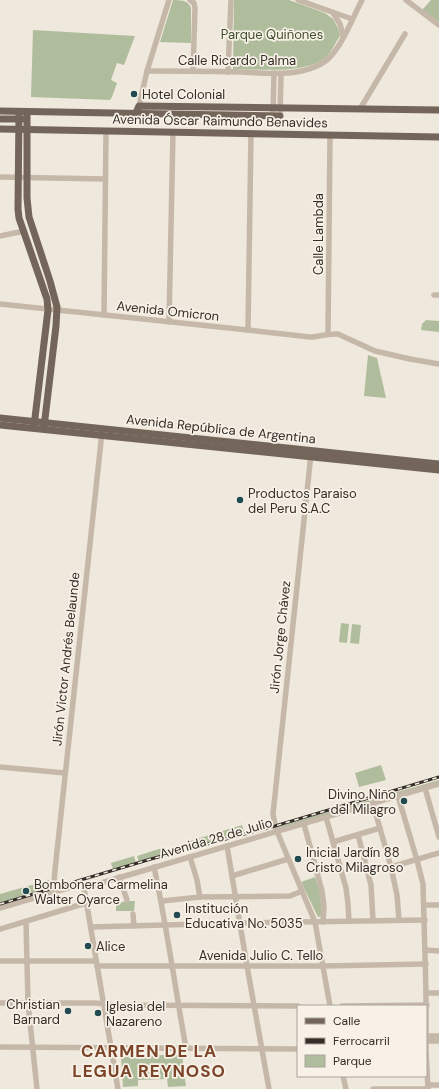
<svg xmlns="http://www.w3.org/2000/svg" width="439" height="1089" viewBox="0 0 439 1089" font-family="'DM Sans',sans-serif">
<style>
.green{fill:#b0bd9d}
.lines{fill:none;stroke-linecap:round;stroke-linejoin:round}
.minor{stroke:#c6b8a9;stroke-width:5.5}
.major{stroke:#74655a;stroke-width:7}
.rail-casing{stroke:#342d28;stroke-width:3}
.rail{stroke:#f7f1e7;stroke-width:1.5;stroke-dasharray:4.5;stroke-linecap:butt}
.poi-dot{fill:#214a51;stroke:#f7f1e7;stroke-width:1.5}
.labels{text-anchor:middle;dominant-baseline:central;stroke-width:3.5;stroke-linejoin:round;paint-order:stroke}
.park-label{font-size:13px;fill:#41502e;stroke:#f7f1e7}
.street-label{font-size:13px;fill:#342d28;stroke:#f7f1e7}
.poi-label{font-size:13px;fill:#342d28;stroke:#f7f1e7;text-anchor:start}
.district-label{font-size:17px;font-weight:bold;letter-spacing:1px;fill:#7b4328;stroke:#f7f1e7}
</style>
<rect width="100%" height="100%" fill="#efe8dc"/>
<g class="green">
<path d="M173 0C181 0 188 0 191 8V43L160 42Z"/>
<path d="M234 0H289L325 13 333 19 338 28 340 36C335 43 331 54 324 59 303 74 258 69 233 69Z"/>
<path d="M431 0H439V22L422 10Z"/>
<path d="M33 30 135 36 124 65 117 63 111 80 117 83 112 97 110 100 31 97Z"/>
<path d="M426 320 439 321V332L421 330 422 324Z"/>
<path d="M368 355 377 358 386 398 364 396Z"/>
<path d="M341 623 349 624 347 643 339 642Z"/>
<path d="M352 624 361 625 359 644 350 643Z"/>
<path d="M381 765 386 780 359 787 355 773Z"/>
<path d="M439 780V783L278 829V827L324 813Z"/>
<path d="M242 825 244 832 221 839 219 832Z"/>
<path d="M216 833 218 840 192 847 190 841Z"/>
<path d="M162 848 164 855 139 862 137 856Z"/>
<path d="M134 856 136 863 113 870 111 863Z"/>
<path d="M315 877 320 892 322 916 318 917 301 882Z"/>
<path d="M49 880 52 888 0 903V894Z"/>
<path d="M126 901H135L134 911H116V904Z"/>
<path d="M182 1054 186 1086 168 1087 167 1079 138 1080V1086L123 1087 121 1057Z"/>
</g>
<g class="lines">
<g class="minor">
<path d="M190 0 194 3 195 8 193 71"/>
<path d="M298 0 352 19"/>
<path d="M406 0 439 25"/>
<path d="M333 13 340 24 343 36"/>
<path d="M147 71C179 71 210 71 242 72 260 73 278 75 296 72 308 70 321 66 329 58 343 44 353 17 362 0"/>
<path d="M228 72 231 0"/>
<path d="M139 106 147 71 169 0"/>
<path d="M360 109 405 34"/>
<path d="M273 115 274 73"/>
<path d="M280 116 281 74"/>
<path d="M0 177 105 179"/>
<path d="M0 236 24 231"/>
<path d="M434 295H439"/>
<path d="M0 304 248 330 310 337C319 337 328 333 338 334L375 351 410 359 439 364"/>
<path d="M104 315 106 131"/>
<path d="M169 322 173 132"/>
<path d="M248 330 251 133"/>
<path d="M328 334 330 135"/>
<path d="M311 454 273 814 276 829 315 922 330 1006"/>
<path d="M0 767 65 773"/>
<path d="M425 788 439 837"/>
<path d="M398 796 417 860 423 884 426 993V1050L428 1089"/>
<path d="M373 804 391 867 397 895 399 920"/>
<path d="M326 817 346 888 348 904 349 921"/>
<path d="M304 824 322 891 324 907 323 922"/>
<path d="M358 835 371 885 373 920"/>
<path d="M333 842 380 828"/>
<path d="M227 846 247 966 269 1089"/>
<path d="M190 857 197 880 200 897"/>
<path d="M154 867C167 927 175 988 186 1048"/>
<path d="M391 867 439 853"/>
<path d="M318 872 340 865"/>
<path d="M232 876 288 859"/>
<path d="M119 877 127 900"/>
<path d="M84 888 439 784"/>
<path d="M84 888 118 1089"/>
<path d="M57 891 54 883 55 870 102 432"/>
<path d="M162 901 200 897 290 896 302 891"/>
<path d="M424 905H439"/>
<path d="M0 908 78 885H82L84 888"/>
<path d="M133 914 134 926"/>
<path d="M26 922 28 1003 37 1089"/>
<path d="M91 927 239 923 425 920"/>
<path d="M0 929 86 903"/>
<path d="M425 950 439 951"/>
<path d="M0 961H96"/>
<path d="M97 966H323L426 964"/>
<path d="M426 993H439"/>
<path d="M0 1003H95L115 1005 298 1006"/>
<path d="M342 1006 427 1005"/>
<path d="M427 1036H439"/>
<path d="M427 1041H439"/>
<path d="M0 1047 298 1049"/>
<path d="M343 1076 346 1089"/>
<path d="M428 1085H439"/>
<path d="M373 1089H425"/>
</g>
<g class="major">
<path d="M0 111 280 116"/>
<path d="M19 112 18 209 19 218 47 299 48 310 34 426"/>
<path d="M27 112V198L29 217 50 281 57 307 56 326 44 427"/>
<path d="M136 113 139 106 439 110"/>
<path d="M0 119H22"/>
<path d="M0 129 439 137"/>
<path d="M0 418 439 464"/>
<path d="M0 425 439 470"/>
</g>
<defs>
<path id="rail" d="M0 904 151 859 275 826 439 777"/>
</defs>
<use href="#rail" class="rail-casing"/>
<use href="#rail" class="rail"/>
</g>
<g class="poi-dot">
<circle cx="134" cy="94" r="4"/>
<circle cx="240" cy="500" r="4"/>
<circle cx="404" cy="801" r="4"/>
<circle cx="298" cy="859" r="4"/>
<circle cx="26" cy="891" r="4"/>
<circle cx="177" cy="915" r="4"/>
<circle cx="88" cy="946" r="4"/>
<circle cx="68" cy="1011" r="4"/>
<circle cx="98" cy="1013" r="4"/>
</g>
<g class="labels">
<g class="park-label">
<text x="272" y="34">Parque Quiñones</text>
</g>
<g class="street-label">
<text x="237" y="60">Calle Ricardo Palma</text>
<text transform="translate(220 121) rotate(1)">Avenida Óscar Raimundo Benavides</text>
<text transform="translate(318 234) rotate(-90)">Calle Lambda</text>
<text transform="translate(168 311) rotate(6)">Avenida Omicron</text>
<text transform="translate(221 429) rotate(6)">Avenida República de Argentina</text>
<text transform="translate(280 637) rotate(-84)">Jirón Jorge Chávez</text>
<text transform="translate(66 659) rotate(-84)">Jirón Victor Andrés Belaunde</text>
<text transform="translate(216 838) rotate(-16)">Avenida 28 de Julio</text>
<text x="261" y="955">Avenida Julio C. Tello</text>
</g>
<g class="poi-label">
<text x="142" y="94">Hotel Colonial</text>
<text x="248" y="493">Productos Paraiso<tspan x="248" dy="15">del Peru S.A.C</tspan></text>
<text x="396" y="794" text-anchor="end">Divino Niño<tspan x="396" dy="15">del Milagro</tspan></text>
<text x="306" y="852">Inicial Jardín 88<tspan x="306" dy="15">Cristo Milagroso</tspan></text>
<text x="34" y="884">Bombonera Carmelina<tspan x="34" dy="15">Walter Oyarce</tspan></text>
<text x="185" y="908">Institución<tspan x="185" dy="15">Educativa No. 5035</tspan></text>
<text x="96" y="946">Alice</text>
<text x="60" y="1004" text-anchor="end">Christian<tspan x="60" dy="15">Barnard</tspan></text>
<text x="106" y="1006">Iglesia del<tspan x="106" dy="15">Nazareno</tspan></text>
</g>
<g class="district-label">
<text x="149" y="1051">CARMEN DE LA<tspan x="149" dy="20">LEGUA REYNOSO</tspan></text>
</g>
</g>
<rect x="297" y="1005" width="130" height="72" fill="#f7f1e7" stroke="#a9a39b"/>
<rect x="305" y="1018" width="20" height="6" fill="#74655a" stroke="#a9a39b"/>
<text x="333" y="1025" font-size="12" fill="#342d28">Calle</text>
<rect x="305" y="1038" width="20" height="6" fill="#342d28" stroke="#a9a39b"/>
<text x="333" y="1045" font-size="12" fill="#342d28">Ferrocarril</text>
<rect x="305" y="1055" width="20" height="12" fill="#b0bd9d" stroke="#a9a39b"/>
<text x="333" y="1065" font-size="12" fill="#342d28">Parque</text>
</svg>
